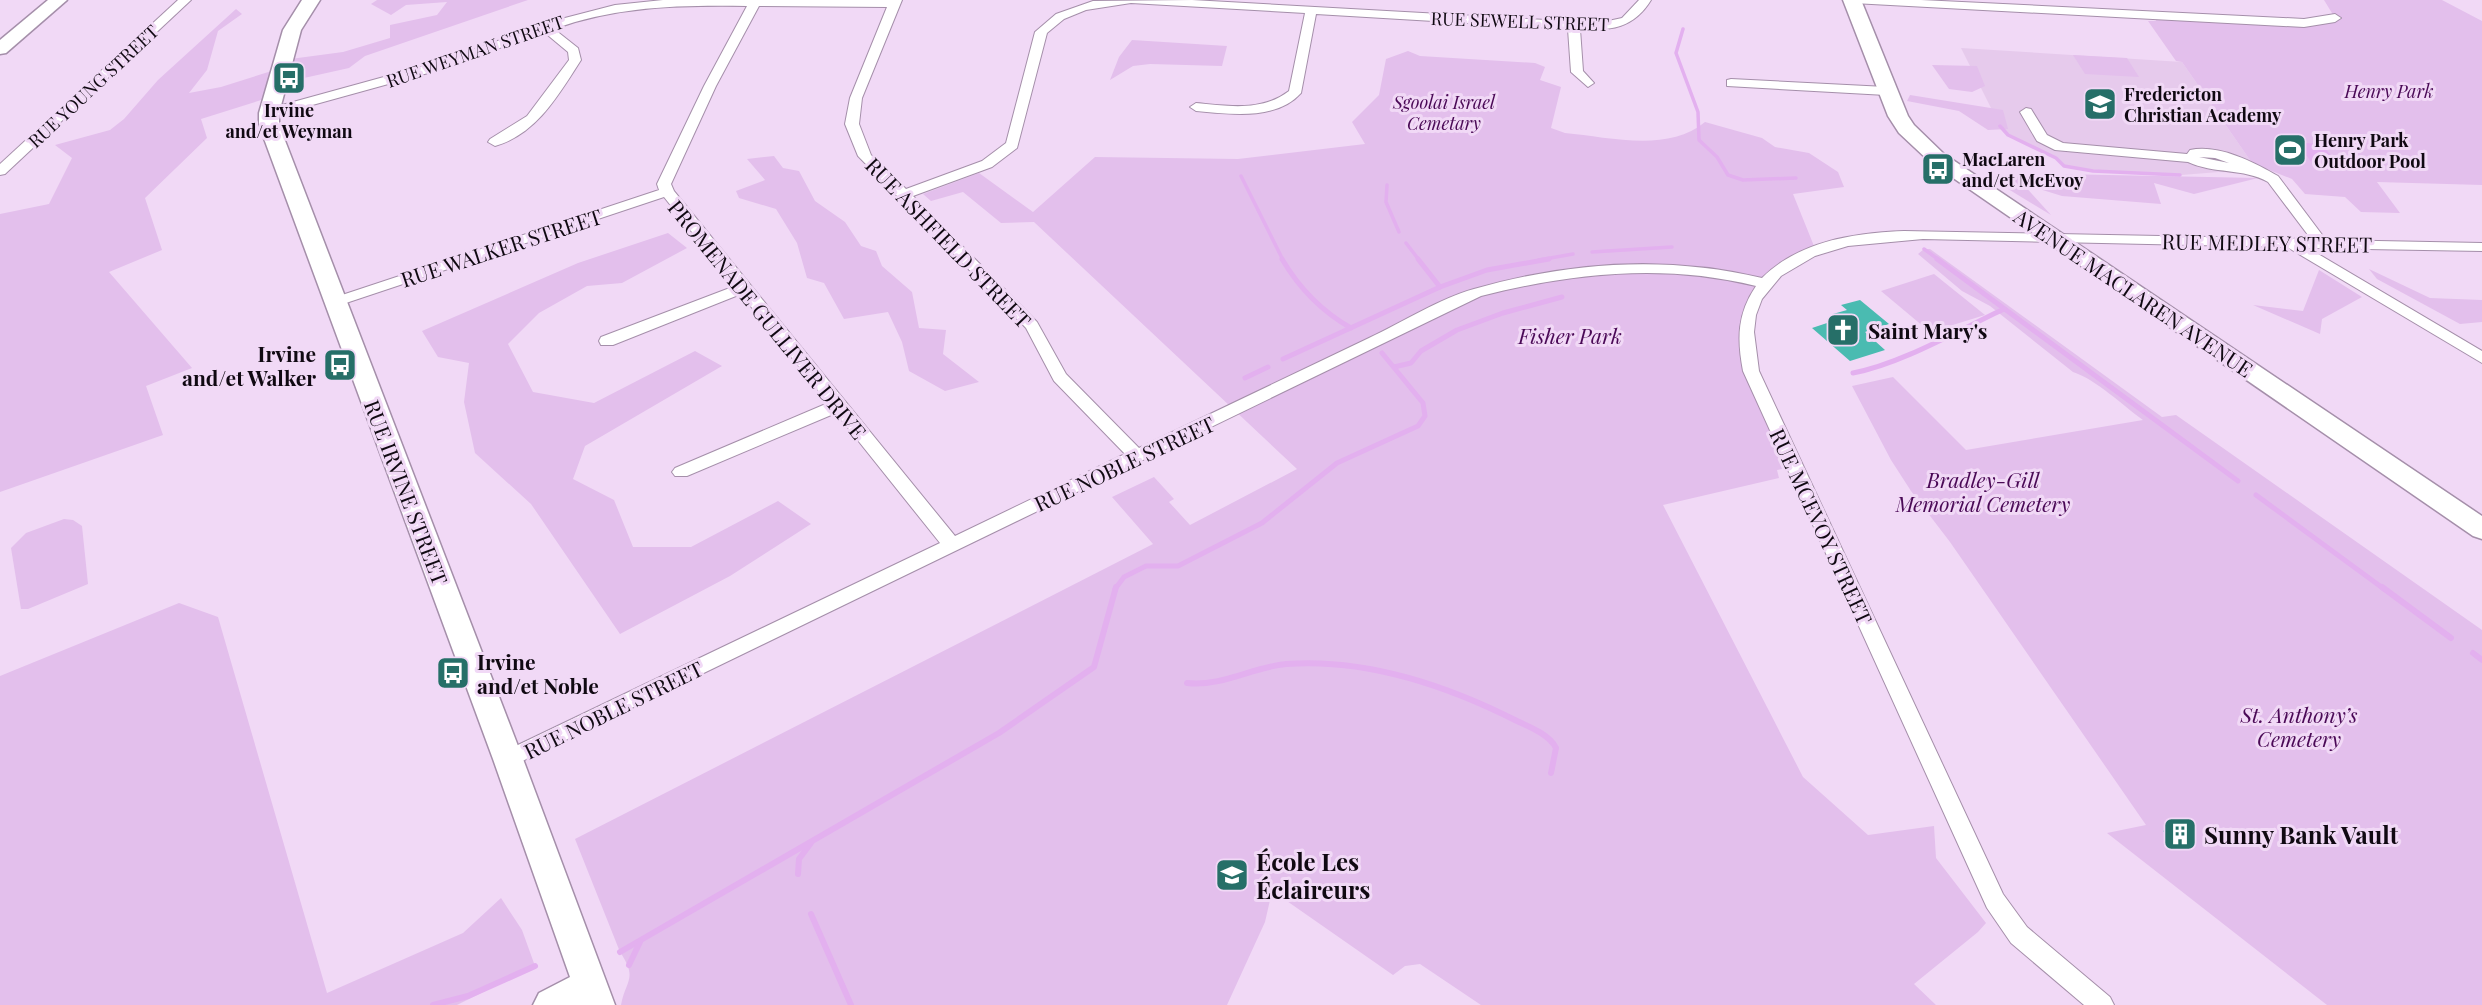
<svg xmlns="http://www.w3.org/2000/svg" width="2482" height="1005" viewBox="0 0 2482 1005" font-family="'Playfair Display',serif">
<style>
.built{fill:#e6caec}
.green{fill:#e3bfec}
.water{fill:#e3b0ef}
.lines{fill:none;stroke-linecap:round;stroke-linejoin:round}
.stream-far2{stroke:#e3b0ef;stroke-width:3.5}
.stream-far1{stroke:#e3b0ef;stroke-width:5}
.stream{stroke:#e3b0ef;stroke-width:6}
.building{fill:#4abbb1}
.street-casing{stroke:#a58faa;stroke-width:2}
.secondary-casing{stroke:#a58faa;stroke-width:3}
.street{fill:#fff;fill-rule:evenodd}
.secondary{fill:#fff;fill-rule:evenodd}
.labels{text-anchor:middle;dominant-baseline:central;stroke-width:6;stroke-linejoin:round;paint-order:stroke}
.far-street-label{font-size:18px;fill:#100912;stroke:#f1d9f6}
.far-park-label{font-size:18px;font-style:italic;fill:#4a0956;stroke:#f1d9f6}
.far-poi-label{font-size:18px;font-weight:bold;fill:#100912;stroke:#f1d9f6;text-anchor:start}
.street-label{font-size:21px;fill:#100912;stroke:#f1d9f6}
.poi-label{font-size:21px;font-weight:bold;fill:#100912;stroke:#f1d9f6;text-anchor:start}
.park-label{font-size:21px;font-style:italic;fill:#4a0956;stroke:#f1d9f6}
.near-poi-label{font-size:24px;font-weight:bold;fill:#100912;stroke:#f1d9f6;text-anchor:start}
</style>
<rect width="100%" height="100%" fill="#f1d9f6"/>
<path class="built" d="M1961 48 2182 62 2252 163 2249 173 2219 172 2169 176 2093 171 2064 166 2056 158 2008 135 2000 126Z"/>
<g class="green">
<path d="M377 0H528L365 56 349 68 277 84 274 96 201 119 207 138 145 198 162 250 109 272 192 368 146 386 163 435 0 492V214L49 204 72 158 55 145 110 130 124 119 158 80 236 9 242 14 218 31 207 70 189 93 221 87 281 68 283 60 343 52 390 38V25L437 15 447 2 406 5 391 15 371 4Z"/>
<path d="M2324 0H2442L2482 21V185L2377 182 2400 213 2361 212 2345 197 2305 194 2292 179 2252 163 2182 62 2176 61 2148 21H2156L2155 18 2304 23 2335 18Z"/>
<path d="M1132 40 1227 46 1222 66 1150 64 1133 66 1110 80 1119 57Z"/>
<path d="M1408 51 1420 56 1535 63 1545 67 1540 80 1561 87 1551 128 1565 133C1609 137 1668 153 1705 122L1762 138 1775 147 1809 153 1838 172 1844 187 1793 194 1816 251 1764 283 1747 353 1794 467 1777 470 1779 478 1663 505 1803 777 1868 835 1934 826 1936 858 1986 923 1978 932 1914 984 1936 1005H1481L1420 964 1405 966 1393 975 1284 899 1270 900 1265 922 1227 1005H621C626 979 638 979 620 952L575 839 1153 544 1112 497 1154 477 1174 499 1169 502 1190 525 1297 469 1034 222 1001 223 963 192 931 201 923 194 979 173 1033 212 1095 157 1238 159 1365 144 1352 122 1379 95 1386 59Z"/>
<path d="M2073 55 2127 58 2139 77 2085 74Z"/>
<path d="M1932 65 1977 66 1985 86 1972 92 1949 89Z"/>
<path d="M1910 95 2003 110 2008 129 1988 130 1959 111 1907 101Z"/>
<path d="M774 156 783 168 799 171 815 201 845 222 861 246 876 251 882 266 912 292 919 328 946 330 943 354 979 382 945 391 909 371 902 342 888 312 844 319 824 283 807 278 797 243 776 209 739 198 736 191 765 180 747 159Z"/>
<path d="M2058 174 2258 178 2194 194 2154 183 2161 204 2062 196 2023 184 2051 215 1990 178Z"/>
<path d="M668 233 687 248 622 283 587 286 539 313 508 344 533 392 594 403 695 351 722 366 585 446 573 479 614 500 633 547H691L778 501 811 524 730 576 620 634 531 504 475 453 464 402 469 363 438 357 422 331 578 263Z"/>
<path d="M1924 249H1930L2162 417 2176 415 2482 630V1005H2327L2107 833 2146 825 1950 542 1911 491 1891 460 1852 386 1893 377 1966 450 2143 420C2122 405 2097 380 2073 372L1990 306 1962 291 1918 254Z"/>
<path d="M2369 269 2430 298 2482 300V322L2460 324 2377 279Z"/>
<path d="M2319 270 2362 297 2322 319 2320 334 2253 305 2303 311Z"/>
<path d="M1934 274 1985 315 1930 332 1881 291Z"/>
<path d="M64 519 73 520 82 526 88 584 28 609H21L11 548 26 533Z"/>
<path d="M179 603 218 617 327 993 463 933 501 898 522 930 535 966 457 1005H0V676Z"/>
</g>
<path class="water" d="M2276 141 2322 144 2342 170 2316 169 2307 156 2286 155Z"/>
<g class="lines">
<g class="stream-far2">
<path d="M1683 29 1676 53 1698 112 1699 140 1717 157 1728 175 1743 180 1796 178"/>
<path d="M2000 126 2008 135 2056 158 2064 166 2093 171 2180 175"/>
<path d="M1241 176 1283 260"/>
<path d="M1387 185 1386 202 1399 232"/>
<path d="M1406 243 1419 260"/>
<path d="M1924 249 1939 260"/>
<path d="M1592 252 1672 247"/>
<path d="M1539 260 1573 254"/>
</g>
<g class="stream-far1">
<path d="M1282 259C1299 288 1321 311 1351 328"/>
<path d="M1418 259 1440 287"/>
<path d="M1937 259 2238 481"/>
<path d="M1283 359 1440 287 1487 270 1549 259"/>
<path d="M1394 367 1411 363 1421 351 1457 330 1503 313 1562 297"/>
<path d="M1853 373C1901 364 1959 330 2004 309"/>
<path d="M1245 378 1268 367"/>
<path d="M2256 495 2384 589"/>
<path d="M1115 589 1124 577 1146 566H1178L1262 523 1337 463 1418 426 1425 416 1423 403 1382 353"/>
</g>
<g class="stream">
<path d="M2382 587 2451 638"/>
<path d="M2473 653 2482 660"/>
<path d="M1187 683C1221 687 1253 667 1286 664 1367 658 1446 685 1517 721 1530 727 1550 735 1556 748L1551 773"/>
<path d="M798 874 799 859 811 843"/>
<path d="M811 914 851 1005"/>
<path d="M620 952 999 733 1094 667 1116 587"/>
<path d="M629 965 640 942"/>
<path d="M433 1005 468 996 535 966"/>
</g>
</g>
<g class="building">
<path d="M1860 300 1889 324 1865 332 1885 350 1850 361 1812 328 1839 319 1833 314 1847 310 1841 305Z"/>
<path d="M2182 822 2196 837 2178 846 2163 831Z"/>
</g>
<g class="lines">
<defs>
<g id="street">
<path d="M178 0H191L5 174 0 175V164Z"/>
<path d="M663 0H902L862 98 859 124 871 155 906 189 982 161 1006 143 1035 32 1056 14 1093 1 1192 0 1599 23 1622 18 1639 0H1651C1634 28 1611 31 1580 29L1583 71 1594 83 1588 87 1571 72 1568 29 1316 14 1301 93C1276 121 1230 114 1196 111L1190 107 1196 103C1228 106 1262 112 1289 91L1305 13 1131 3 1086 10 1064 19 1047 33 1017 148 992 167 913 196 1037 322 1066 374 1139 448C1216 411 1292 375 1369 338 1401 323 1441 298 1474 289 1568 262 1667 255 1762 278 1799 241 1854 233 1904 231L2311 239 2268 182C2244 168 2213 174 2188 162L2055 150 2037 141 2020 112 2026 108 2031 109 2047 135 2063 143 2187 154 2190 150C2219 144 2253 162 2278 176L2326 240 2482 243V251L2308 248 2482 351V363L2287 247 1923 239 1848 246 1815 256 1781 276 1762 299 1756 315 1754 332 1759 371 2003 894 2027 927 2110 997 2114 1005H2084L2011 943 1987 908 1743 371C1737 339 1737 314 1756 286 1664 263 1572 273 1481 296L508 768 501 765 498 759 501 753 940 543 836 413 687 476H675L672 472 675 468 828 403 741 294 613 345H601L599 341 601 337 735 286 664 197 340 305 335 307 327 302 330 299 659 190 657 184 704 86 747 6C681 5 617 6 554 29L578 48 581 60C559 94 537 134 495 146L488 142 490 139 527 116 569 60 568 52 544 32 439 70 269 117 263 113 264 110 431 64 561 19 615 5ZM759 6 887 7 850 98 845 124 858 156 1026 328 1054 381 1125 454 955 536 674 191 671 184 716 86ZM2199 157 2215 158 2229 163Z"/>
<path d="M1847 0H1921L2304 19 2335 14 2341 18 2335 22 2304 27 1853 3Z"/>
<path d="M1731 79 1886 87 1892 91 1886 95 1727 86V80Z"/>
</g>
<g id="secondary">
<path d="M48 0H67L6 53 0 54V40Z"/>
<path d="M302 0H320L301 30 279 113V125L523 759 615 1005H533L539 993 570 977 493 759 259 125V113L283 30Z"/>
<path d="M1843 0H1861L1908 116 1914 125 1944 154 2482 516V539L2473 536 1930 162 1899 133 1888 116Z"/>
</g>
</defs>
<use href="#street" class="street-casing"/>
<use href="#secondary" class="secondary-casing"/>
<use href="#street" class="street"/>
<use href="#secondary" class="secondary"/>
</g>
<defs>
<symbol id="bus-square" viewBox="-11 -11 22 22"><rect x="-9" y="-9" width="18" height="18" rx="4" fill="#266f68" stroke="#f1d9f6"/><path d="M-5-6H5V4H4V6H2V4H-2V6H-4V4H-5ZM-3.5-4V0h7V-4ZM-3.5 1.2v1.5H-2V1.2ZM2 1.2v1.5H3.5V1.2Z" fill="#fff"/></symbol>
<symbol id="school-square" viewBox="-11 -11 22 22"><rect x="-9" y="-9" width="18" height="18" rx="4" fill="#266f68" stroke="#f1d9f6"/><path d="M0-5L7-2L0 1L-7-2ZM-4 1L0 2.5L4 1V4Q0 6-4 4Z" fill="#fff"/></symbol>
<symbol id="stadium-square" viewBox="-11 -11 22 22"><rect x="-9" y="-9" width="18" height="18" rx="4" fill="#266f68" stroke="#f1d9f6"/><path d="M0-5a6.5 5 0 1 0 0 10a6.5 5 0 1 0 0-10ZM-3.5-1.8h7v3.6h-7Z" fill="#fff"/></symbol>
<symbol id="church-square" viewBox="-11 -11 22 22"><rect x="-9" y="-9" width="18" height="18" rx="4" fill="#266f68" stroke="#f1d9f6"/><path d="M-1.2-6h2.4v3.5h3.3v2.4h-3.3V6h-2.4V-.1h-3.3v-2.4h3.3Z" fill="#fff"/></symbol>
<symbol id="building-square" viewBox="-11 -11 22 22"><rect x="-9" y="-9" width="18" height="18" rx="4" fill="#266f68" stroke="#f1d9f6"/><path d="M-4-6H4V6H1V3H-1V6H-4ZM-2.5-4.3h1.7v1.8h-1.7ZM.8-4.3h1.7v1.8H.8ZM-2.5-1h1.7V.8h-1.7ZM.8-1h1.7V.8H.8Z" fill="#fff"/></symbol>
</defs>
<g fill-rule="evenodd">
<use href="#bus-square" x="270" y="59" width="38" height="38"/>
<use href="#school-square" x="2081" y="85" width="38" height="38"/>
<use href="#stadium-square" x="2271" y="131" width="38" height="38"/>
<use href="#bus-square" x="1919" y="150" width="38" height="38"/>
<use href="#church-square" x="1824" y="311" width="38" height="38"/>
<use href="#bus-square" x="321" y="346" width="38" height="38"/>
<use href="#bus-square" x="434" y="654" width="38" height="38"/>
<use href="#building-square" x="2161" y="815" width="38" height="38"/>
<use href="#school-square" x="1213" y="856" width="38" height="38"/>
</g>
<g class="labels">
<g class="far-street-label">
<text transform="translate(1520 21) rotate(2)">RUE SEWELL STREET</text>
<text transform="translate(475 51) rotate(-19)">RUE WEYMAN STREET</text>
<text transform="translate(93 86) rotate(-43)">RUE YOUNG STREET</text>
</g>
<g class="far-park-label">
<text x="2389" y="91">Henry Park</text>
<text x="1444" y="102">Sgoolai Israel<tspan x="1444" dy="21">Cemetary</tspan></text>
</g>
<g class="far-poi-label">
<text x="2124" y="94">Fredericton<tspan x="2124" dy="21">Christian Academy</tspan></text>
<text x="289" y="110" text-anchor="middle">Irvine<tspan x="289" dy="21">and/et Weyman</tspan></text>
<text x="2314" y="140">Henry Park<tspan x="2314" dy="21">Outdoor Pool</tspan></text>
<text x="1962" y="159">MacLaren<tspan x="1962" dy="21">and/et McEvoy</tspan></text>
</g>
<g class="street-label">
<text transform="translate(949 242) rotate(46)">RUE ASHFIELD STREET</text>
<text transform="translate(2267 242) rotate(1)">RUE MEDLEY STREET</text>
<text transform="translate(501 247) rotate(-18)">RUE WALKER STREET</text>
<text transform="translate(2134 292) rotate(34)">AVENUE MACLAREN AVENUE</text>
<text transform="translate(768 319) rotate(51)">PROMENADE GULLIVER DRIVE</text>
<text transform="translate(1124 463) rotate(-25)">RUE NOBLE STREET</text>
<text transform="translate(407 492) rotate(69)">RUE IRVINE STREET</text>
<text transform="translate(1822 526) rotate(65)">RUE MCEVOY STREET</text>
<text transform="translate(613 709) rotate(-26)">RUE NOBLE STREET</text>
</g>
<g class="poi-label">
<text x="1868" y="330">Saint Mary's</text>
<text x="316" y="353" text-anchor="end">Irvine<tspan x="316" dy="24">and/et Walker</tspan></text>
<text x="477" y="661">Irvine<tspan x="477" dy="24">and/et Noble</tspan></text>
</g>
<g class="park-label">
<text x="1570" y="335">Fisher Park</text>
<text x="1983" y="479">Bradley-Gill<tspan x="1983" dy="24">Memorial Cemetery</tspan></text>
<text x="2299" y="714">St. Anthony’s<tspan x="2299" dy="24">Cemetery</tspan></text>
</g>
<g class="near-poi-label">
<text x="2204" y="834">Sunny Bank Vault</text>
<text x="1256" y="861">École Les<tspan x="1256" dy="28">Éclaireurs</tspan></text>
</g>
</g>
</svg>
